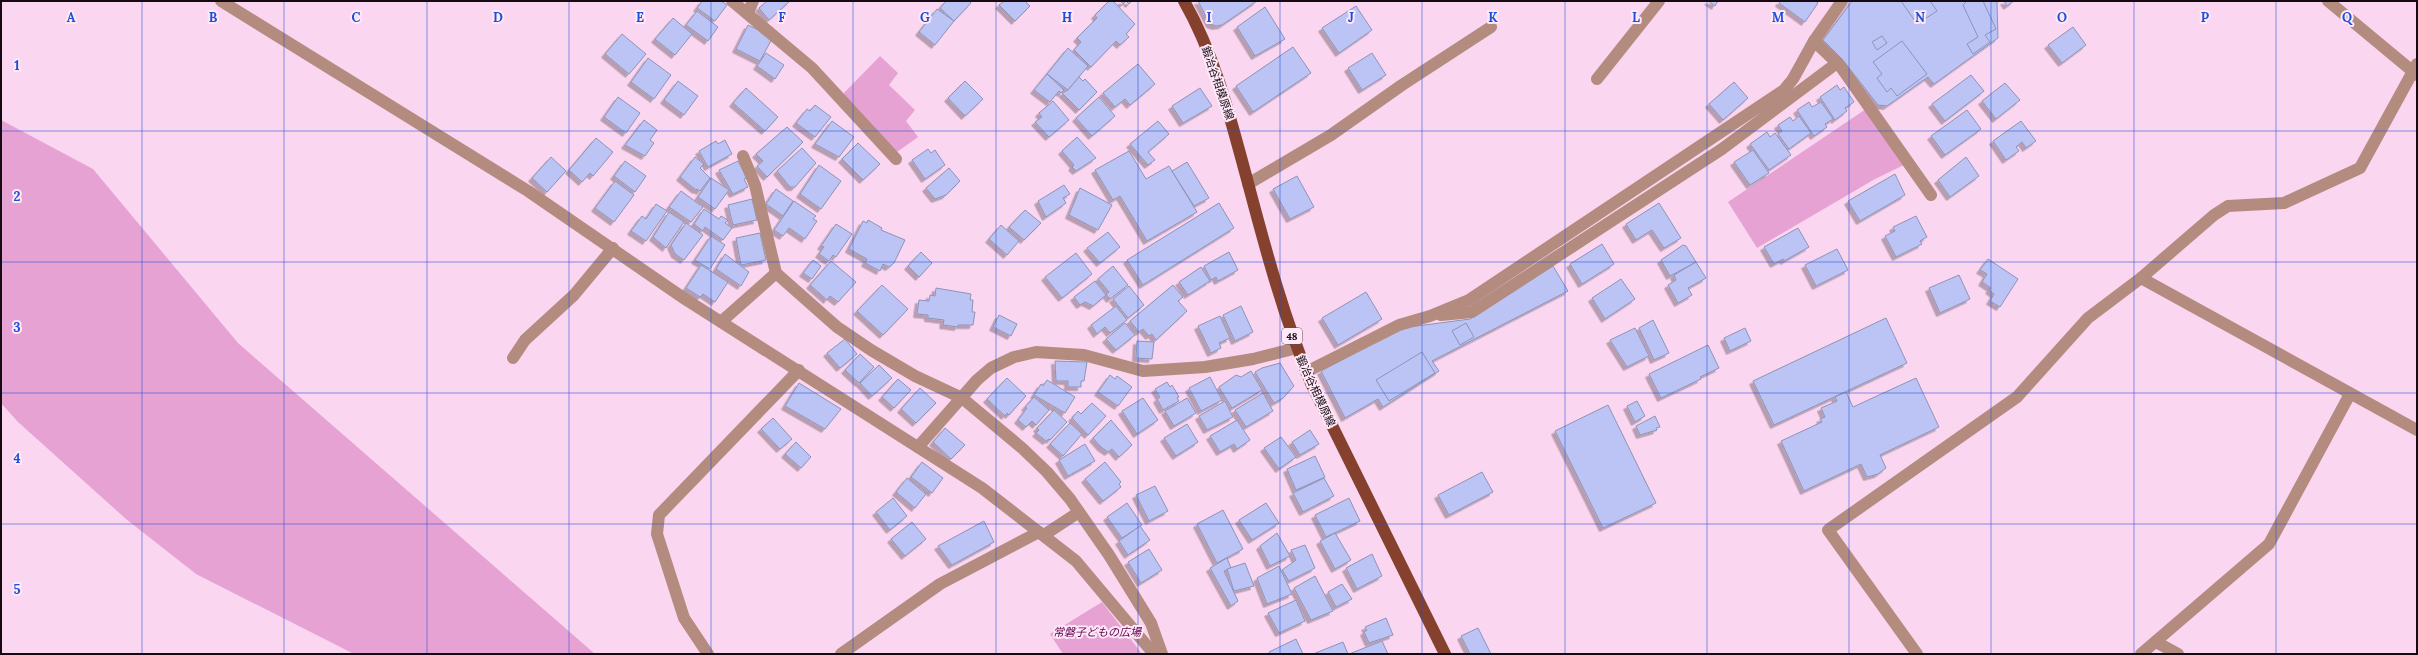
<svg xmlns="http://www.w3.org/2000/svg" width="2418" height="655" viewBox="0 0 2418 655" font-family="Lora,'Noto Sans JP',serif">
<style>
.green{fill:#e7a2d4}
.building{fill:#bcc4f5;stroke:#8d93b7;filter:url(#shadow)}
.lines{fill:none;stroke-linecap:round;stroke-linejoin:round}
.street{stroke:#b38b7f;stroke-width:12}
.primary{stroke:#85412d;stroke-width:12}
.grid{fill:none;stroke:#1d4ed8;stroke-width:1;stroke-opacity:0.55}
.labels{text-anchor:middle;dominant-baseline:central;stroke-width:4;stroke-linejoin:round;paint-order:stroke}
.shield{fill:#ffe8f8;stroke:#5c4d57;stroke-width:1}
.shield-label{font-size:10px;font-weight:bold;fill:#160a12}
.street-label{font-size:11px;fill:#160a12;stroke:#ffe8f8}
.park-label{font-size:11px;font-style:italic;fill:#5d004d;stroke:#ffe8f8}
.grid-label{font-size:13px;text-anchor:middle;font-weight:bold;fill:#1d4ed8;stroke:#ffe8f8;stroke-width:4;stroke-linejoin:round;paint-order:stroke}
</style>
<defs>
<filter id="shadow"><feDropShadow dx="-3.5" dy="3.5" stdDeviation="0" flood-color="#0004"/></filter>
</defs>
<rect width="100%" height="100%" fill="#fbd6f0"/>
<g class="green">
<path d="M880 56 898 73 889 85 915 110 906 121 918 137 897 152 849 106 844 93Z"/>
<path d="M1866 109 1906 164 1875 179 1757 248 1728 202Z"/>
<path d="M1 120 93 169 238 343 595 654H354L196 574 126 519 18 422 1 403Z"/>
<path d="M1102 602 1142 654H1063L1050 634Z"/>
</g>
<g class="building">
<path d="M702 1H721L727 5 715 21 697 8Z"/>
<path d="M767 1H790L769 20 759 8Z"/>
<path d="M946 1H969L971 3 954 21 940 8Z"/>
<path d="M1004 1H1025L1030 6 1015 21 999 5Z"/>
<path d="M1109 1H1113L1135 24 1126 34 1129 37 1120 45 1116 41 1091 67 1074 50 1081 42 1077 38 1097 18 1095 15Z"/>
<path d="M1121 1H1132L1129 4 1126 1 1123 4Z"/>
<path d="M1198 1H1257L1222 25 1216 26 1210 24Z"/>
<path d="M1708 1H1718L1715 6Z"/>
<path d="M1780 1H1815L1818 3 1805 22 1779 3Z"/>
<path d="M1852 1H1997L1998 38 1934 84 1928 77 1887 106 1878 105 1842 59 1823 40Z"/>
<path d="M1901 1H1930L1937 11 1917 24Z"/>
<path d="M1967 1H1983L1996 29 1985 35 1990 42 1973 54 1967 44 1978 37 1963 5Z"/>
<path d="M2004 1H2014L2007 6Z"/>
<path d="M1356 6 1372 30 1339 53 1322 28Z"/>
<path d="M1265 7 1285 39 1255 56 1237 27Z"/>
<path d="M937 9 954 21 935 45 919 32Z"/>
<path d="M697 11 718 27 708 41 686 25Z"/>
<path d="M673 18 692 34 675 55 655 39Z"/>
<path d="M748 25 773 37 760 61 736 49Z"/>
<path d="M2073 27 2086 45 2062 63 2048 45Z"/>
<path d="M622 34 646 54 629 74 605 54Z"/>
<path d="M1882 36 1887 43 1877 50 1872 42Z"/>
<path d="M1902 41 1927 74 1897 96 1891 88 1887 92 1877 78 1882 74 1873 62Z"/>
<path d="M1293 47 1311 73 1253 112 1236 86Z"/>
<path d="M1068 48 1088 66 1068 90 1047 74Z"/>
<path d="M766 53 784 65 775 79 757 66Z"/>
<path d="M1372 53 1386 75 1362 90 1348 68Z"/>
<path d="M648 58 671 75 654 99 631 82Z"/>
<path d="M1138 64 1155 84 1130 105 1125 99 1115 107 1103 93Z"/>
<path d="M1047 74 1064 90 1061 93 1059 91 1050 102 1034 90Z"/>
<path d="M1971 75 1984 91 1945 121 1932 104Z"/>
<path d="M1079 77 1083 81 1085 79 1097 92 1079 110 1062 93 1068 90Z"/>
<path d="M678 81 698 96 684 115 664 100Z"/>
<path d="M965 81 983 99 965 116 948 98Z"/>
<path d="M1734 82 1748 98 1723 120 1709 104Z"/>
<path d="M2005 83 2020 100 1996 119 1982 101Z"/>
<path d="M1837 85 1840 90 1844 87 1854 102 1845 108 1847 111 1835 120 1820 97Z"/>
<path d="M746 88 778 117 765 131 733 103Z"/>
<path d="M1200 88 1212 106 1183 123 1172 106Z"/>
<path d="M618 97 640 113 626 133 604 117Z"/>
<path d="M1099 97 1115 116 1092 136 1076 118Z"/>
<path d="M1053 101 1069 120 1049 137 1035 122 1042 117 1039 113Z"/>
<path d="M1809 102 1812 107 1821 102 1833 119 1825 124 1827 127 1814 136 1797 110Z"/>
<path d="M815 105 831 117 815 137 796 123 807 109 810 111Z"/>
<path d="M1967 110 1981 129 1945 155 1931 136Z"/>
<path d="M1799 116 1811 133 1789 149 1778 134 1782 131 1778 125 1790 117 1793 121Z"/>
<path d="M644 120 657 130 650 140 654 143 645 156 625 145Z"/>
<path d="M832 121 854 137 839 157 815 144Z"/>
<path d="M1158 121 1169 134 1148 152 1155 160 1148 165 1130 144Z"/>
<path d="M2021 121 2036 141 2026 148 2022 142 2016 147 2019 151 2006 160 1993 141Z"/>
<path d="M787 127 803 142 767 177 757 166 763 161 756 154Z"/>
<path d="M1767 132 1770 137 1775 133 1791 155 1769 170 1750 144Z"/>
<path d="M1077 137 1096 158 1076 171 1072 167 1074 165 1062 151Z"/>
<path d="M596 138 613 152 593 176 590 173 582 182 569 170Z"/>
<path d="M725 140 732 154 708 167 699 151 716 141 718 144Z"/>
<path d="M858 143 880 164 863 180 842 159Z"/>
<path d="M802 148 816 163 795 187H790L777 171Z"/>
<path d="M928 149 931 153 935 150 945 165 925 179 912 160Z"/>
<path d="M1753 150 1769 173 1750 185 1734 162Z"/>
<path d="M1129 151 1146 179 1169 166 1197 212 1147 241 1120 196 1113 200 1095 170Z"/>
<path d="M551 157 566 171 547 192 532 178Z"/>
<path d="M695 157 704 164 700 168 710 178 700 191 697 189 696 190 680 177Z"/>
<path d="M1966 157 1979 176 1950 197 1938 180Z"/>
<path d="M625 161 646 176 635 192 614 176Z"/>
<path d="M738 161 747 178 744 179 748 187 733 194 719 170Z"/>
<path d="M1187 162 1209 198 1194 206 1172 171Z"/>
<path d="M819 165 841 181 821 209 800 194Z"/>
<path d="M949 168 960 181 946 195 935 199 926 188Z"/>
<path d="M1895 174 1905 195 1860 221 1848 201Z"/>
<path d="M1297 176 1314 207 1290 219 1273 189Z"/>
<path d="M711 178 729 190 715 209 698 197Z"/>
<path d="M615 181 634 195 614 222 595 208Z"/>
<path d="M1064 185 1070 194 1063 198 1066 203 1046 217 1038 201Z"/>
<path d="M1080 188 1112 205 1098 230 1069 215Z"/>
<path d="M776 189 793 201 783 216 766 204Z"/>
<path d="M681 191 703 207 691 222 669 207Z"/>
<path d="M752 199 757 220 733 225 728 205Z"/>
<path d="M794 201 816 216 813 219 817 221 805 239 789 228 783 236 774 230Z"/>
<path d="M1219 203 1234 228 1143 285 1127 260Z"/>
<path d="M1659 203 1681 238 1664 248 1652 230 1636 240 1626 224Z"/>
<path d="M656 204 667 211 646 241 631 231 642 216 646 219Z"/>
<path d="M704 209 719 219 721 216 728 220 725 223 732 228 723 240 705 227 703 231 694 224Z"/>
<path d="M1025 210 1041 223 1024 240 1009 227Z"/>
<path d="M669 212 684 222 666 248 653 237Z"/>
<path d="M1916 216 1927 237 1920 241 1922 244 1896 257 1885 236 1895 231 1893 227Z"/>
<path d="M868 220 882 228 881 230 905 240 894 263 889 267 883 264 880 271 865 263 867 259 849 249 863 221 867 223Z"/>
<path d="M686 223 703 235 684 260 675 254 671 245Z"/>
<path d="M836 224 852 234 836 257 833 255 829 261 819 254 824 247 821 246Z"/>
<path d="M1001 225 1019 241 1007 255 989 239Z"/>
<path d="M1798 228 1809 247 1784 261 1783 259 1774 264 1764 247Z"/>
<path d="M1108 232 1120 247 1100 263 1087 248Z"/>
<path d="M760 233 766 260 741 265 736 238Z"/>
<path d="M711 236 725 245 710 269 695 260Z"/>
<path d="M1602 244 1614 264 1582 284 1570 264Z"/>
<path d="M1683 245 1686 246 1696 262 1670 276 1661 260Z"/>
<path d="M1837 249 1848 270 1816 286 1805 265Z"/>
<path d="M921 252 932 263 919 277 908 266Z"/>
<path d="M1229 252 1238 270 1218 281 1216 277 1211 280 1204 266Z"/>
<path d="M1076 253 1092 274 1062 298 1045 277Z"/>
<path d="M725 254 749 272 741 286 716 269Z"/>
<path d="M1988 259 2018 279 2000 307 1990 301 1994 294 1989 290 1991 288 1982 282 1987 274 1980 270Z"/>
<path d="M813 260 821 266 812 279 803 273Z"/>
<path d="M831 261 856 282 838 302 830 296 827 300 810 285Z"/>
<path d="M1696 262 1706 278 1688 288 1692 295 1678 303 1668 285 1676 280 1674 275Z"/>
<path d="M701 265 728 282 715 302 703 294 700 297 686 288Z"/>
<path d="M1113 266 1128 285 1110 299 1106 294 1109 292 1098 279Z"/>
<path d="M1553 266 1568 291 1432 361 1439 371 1383 407 1378 399 1345 418 1321 371 1402 328 1470 319Z"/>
<path d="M1201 267 1210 281 1188 295 1179 282Z"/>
<path d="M1959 275 1970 299 1940 313 1929 288Z"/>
<path d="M1621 279 1635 299 1605 319 1592 298Z"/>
<path d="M1095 281 1106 295 1093 306 1085 302 1080 305 1074 297Z"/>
<path d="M882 285 908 309 883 335 857 311Z"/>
<path d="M1173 285 1183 297 1178 301 1187 311 1156 340 1152 334 1149 336 1143 329 1139 332 1130 321Z"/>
<path d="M1129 286 1144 305 1128 318 1113 299Z"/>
<path d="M936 288 971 294 970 300H973L972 312H975L973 325H958V327L943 325 944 320 928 318V315L917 314 919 300 929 301 930 295 935 296Z"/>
<path d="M1366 292 1382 319 1338 345 1322 318Z"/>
<path d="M1116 306 1127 320 1110 333 1105 327 1097 334 1091 325Z"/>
<path d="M1241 306 1253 332 1235 341 1223 315Z"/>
<path d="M999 315 1017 324 1011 336 993 327Z"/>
<path d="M1220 316 1230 338 1219 343 1221 348 1211 353 1198 326Z"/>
<path d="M1886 318 1907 363 1774 425 1753 381Z"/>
<path d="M1653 320 1669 353 1654 360 1639 328Z"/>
<path d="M1125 323 1135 335 1116 350 1106 339Z"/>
<path d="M1466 323 1474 337 1460 345 1452 331Z"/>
<path d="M1635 328 1649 356 1627 367 1610 340Z"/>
<path d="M1745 328 1751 341 1730 351 1724 338Z"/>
<path d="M845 339 857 354 840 368 827 353Z"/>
<path d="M1137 341 1154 342 1152 359 1136 358Z"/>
<path d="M1708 345 1719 368 1700 377 1701 379 1661 398 1649 374Z"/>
<path d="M1422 352 1435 373 1389 401 1376 380Z"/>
<path d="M860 354 874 367 859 383 845 370Z"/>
<path d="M1055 361 1087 362 1084 381H1081V387H1068V381H1056Z"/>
<path d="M1280 363 1294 386 1283 398 1274 403 1255 372 1262 368Z"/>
<path d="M879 365 892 378 872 396 860 383Z"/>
<path d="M1251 371 1262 390 1232 408 1219 387 1236 375 1241 377Z"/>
<path d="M1110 375 1115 379 1117 376 1132 387 1118 406 1098 392Z"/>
<path d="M1210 377 1222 400 1201 411 1189 388Z"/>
<path d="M1007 378 1026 396 1009 415 1007 413 1005 416 987 399Z"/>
<path d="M1916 378 1939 427 1880 455 1886 468 1878 474 1867 477 1861 464 1804 491 1781 441 1822 422 1820 419 1825 417 1821 408 1837 401 1835 397 1846 392 1853 407Z"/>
<path d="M898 379 911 390 894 408 882 397Z"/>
<path d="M1047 380 1075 397 1065 413 1034 395 1041 384 1043 386Z"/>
<path d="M1167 382 1170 387 1172 385 1179 397 1177 398 1179 401 1163 410 1157 399 1160 397 1155 389Z"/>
<path d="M799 383 841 409 825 429 785 406Z"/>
<path d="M920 388 936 403 916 423 901 409Z"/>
<path d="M1263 393 1273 411 1246 427 1235 410Z"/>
<path d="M1034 397 1049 410 1036 425 1032 421 1026 427 1018 420 1027 408 1025 407Z"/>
<path d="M1143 398 1158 420 1137 434 1122 411Z"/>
<path d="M1187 398 1196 413 1174 426 1165 411Z"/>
<path d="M1225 401 1233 417 1207 430 1199 416Z"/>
<path d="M1637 401 1645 416 1635 422 1627 406Z"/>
<path d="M1092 403 1106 416 1088 435 1072 418 1078 411 1081 414Z"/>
<path d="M1608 405 1656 503 1603 528 1555 431Z"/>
<path d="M1054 410 1067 422 1050 440 1049 439 1046 441 1036 433 1039 430 1037 428Z"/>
<path d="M1655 416 1660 427 1656 428 1657 430 1640 435 1636 426Z"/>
<path d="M773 418 792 439 780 449 761 429Z"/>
<path d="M1111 420 1132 445 1119 457 1112 449 1108 452 1101 447 1093 438Z"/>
<path d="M1237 420 1250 440 1237 449 1234 444 1220 452 1210 436Z"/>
<path d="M1070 423 1082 434 1063 456 1050 444Z"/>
<path d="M1187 424 1198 442 1176 456 1164 438Z"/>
<path d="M945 428 965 445 951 459 933 442Z"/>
<path d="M1310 430 1319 444 1300 455 1292 442Z"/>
<path d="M1281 437 1296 457 1279 469 1264 448Z"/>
<path d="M796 442 811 457 801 468 785 454Z"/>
<path d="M1085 444 1095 461 1068 476 1059 460Z"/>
<path d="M1315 456 1325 477 1296 490 1287 469Z"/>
<path d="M922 462 943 478 932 493 911 477Z"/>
<path d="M1105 462 1121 482 1119 484 1121 487 1103 501 1085 479Z"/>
<path d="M1482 472 1493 492 1449 515 1438 495Z"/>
<path d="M907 478 926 494 915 508 896 492Z"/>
<path d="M1324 478 1334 496 1303 512 1293 493Z"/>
<path d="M1155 486 1168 511 1149 521 1136 495Z"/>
<path d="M893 498 907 516 890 530 876 512Z"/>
<path d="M1349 498 1360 521 1326 537 1315 515Z"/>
<path d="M1127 503 1142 525 1122 538 1107 517Z"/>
<path d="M1266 503 1279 523 1252 540 1239 520Z"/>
<path d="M1223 510 1243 549 1217 563 1197 524Z"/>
<path d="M984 521 994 542 952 565 938 546Z"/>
<path d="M912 522 926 539 905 556 891 539Z"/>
<path d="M1140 526 1150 540 1128 555 1119 541Z"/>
<path d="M1277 533 1290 556 1270 566 1260 546Z"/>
<path d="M1335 533 1351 560 1335 569 1320 541Z"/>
<path d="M1305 545 1315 568 1289 581 1282 570 1296 560 1291 550Z"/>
<path d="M1149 549 1162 570 1141 583 1128 562Z"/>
<path d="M1372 554 1382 576 1357 589 1346 568Z"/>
<path d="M1227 558 1231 568 1224 571 1238 601 1231 606 1210 568Z"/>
<path d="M1245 563 1254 586 1234 591 1227 569Z"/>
<path d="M1279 566 1292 594 1267 604 1257 578Z"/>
<path d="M1315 576 1333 611 1311 620 1294 588Z"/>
<path d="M1342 584 1352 599 1336 607 1328 592Z"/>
<path d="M1296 600 1305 621 1279 633 1268 613Z"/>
<path d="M1386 618 1393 635 1369 643 1364 632 1367 630 1365 627Z"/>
<path d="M1478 628 1491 654H1470L1461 636Z"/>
<path d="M1296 639 1303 654H1270L1269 652Z"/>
<path d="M1382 641 1388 654H1349Z"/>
<path d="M1343 642 1348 654H1313Z"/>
</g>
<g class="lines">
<g class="street">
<path d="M221 1 528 191 685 299 982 488 1076 561 1154 654"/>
<path d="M732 1 812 68 896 159"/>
<path d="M2328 1 2417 75"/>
<path d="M748 13 753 1"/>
<path d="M1814 41 1841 67 1931 195"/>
<path d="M1597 79 1659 1"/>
<path d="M743 156 755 185 776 273 837 327 871 350 915 376 962 398 1022 448 1047 472 1070 499 1109 555 1151 623 1162 654"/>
<path d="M1248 184 1331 135 1402 85 1491 27"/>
<path d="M2141 278 2417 430"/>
<path d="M1441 315 1472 312 1722 149 1837 63"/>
<path d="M722 321 776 273"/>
<path d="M513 358 525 340 574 295 613 248"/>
<path d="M1306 372 1399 325 1430 316 1469 300 1784 90 1793 79 1814 41 1842 1"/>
<path d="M918 447 977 380 991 368 1014 357 1036 352 1084 355 1143 371 1205 367 1253 359 1297 348"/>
<path d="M1044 535 1079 512"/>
<path d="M2156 642 2178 654"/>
<path d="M708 654 684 618 657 534 659 515 799 370"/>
<path d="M841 654 940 584 1039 532"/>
<path d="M1917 654 1828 530 2017 397 2088 318 2141 278 2214 215 2228 206 2284 203 2360 168 2417 64"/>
<path d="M2141 654 2269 544 2350 394"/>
</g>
<path class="primary" d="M1184 1C1216 57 1231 121 1248 183 1266 251 1284 318 1311 383L1445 654"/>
</g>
<path class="grid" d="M142 1V654M284 1V654M427 1V654M569 1V654M711 1V654M853 1V654M996 1V654M1138 1V654M1280 1V654M1422 1V654M1565 1V654M1707 1V654M1849 1V654M1991 1V654M2134 1V654M2276 1V654M1 131H2417M1 262H2417M1 393H2417M1 524H2417"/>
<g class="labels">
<rect class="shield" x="1282" y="328" width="20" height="16" rx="3"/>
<g class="shield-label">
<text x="1292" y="336">48</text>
</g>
<g class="street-label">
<text transform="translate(1218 83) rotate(71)">鍛冶谷相模原線</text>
<text transform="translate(1316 391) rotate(65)">鍛冶谷相模原線</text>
</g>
<g class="park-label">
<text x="1097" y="632">常磐子どもの広場</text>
</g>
</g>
<g class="grid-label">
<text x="71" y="22">A</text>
<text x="213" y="22">B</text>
<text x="356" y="22">C</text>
<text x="498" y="22">D</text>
<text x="640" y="22">E</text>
<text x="782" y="22">F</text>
<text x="925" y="22">G</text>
<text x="1067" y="22">H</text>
<text x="1209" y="22">I</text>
<text x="1351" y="22">J</text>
<text x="1493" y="22">K</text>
<text x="1636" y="22">L</text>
<text x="1778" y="22">M</text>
<text x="1920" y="22">N</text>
<text x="2062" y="22">O</text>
<text x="2205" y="22">P</text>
<text x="2347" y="22">Q</text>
<text x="17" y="70">1</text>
<text x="17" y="201">2</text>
<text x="17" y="332">3</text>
<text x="17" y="463">4</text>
<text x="17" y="594">5</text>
</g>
<rect width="2418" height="655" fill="none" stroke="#160a12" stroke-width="4"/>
</svg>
